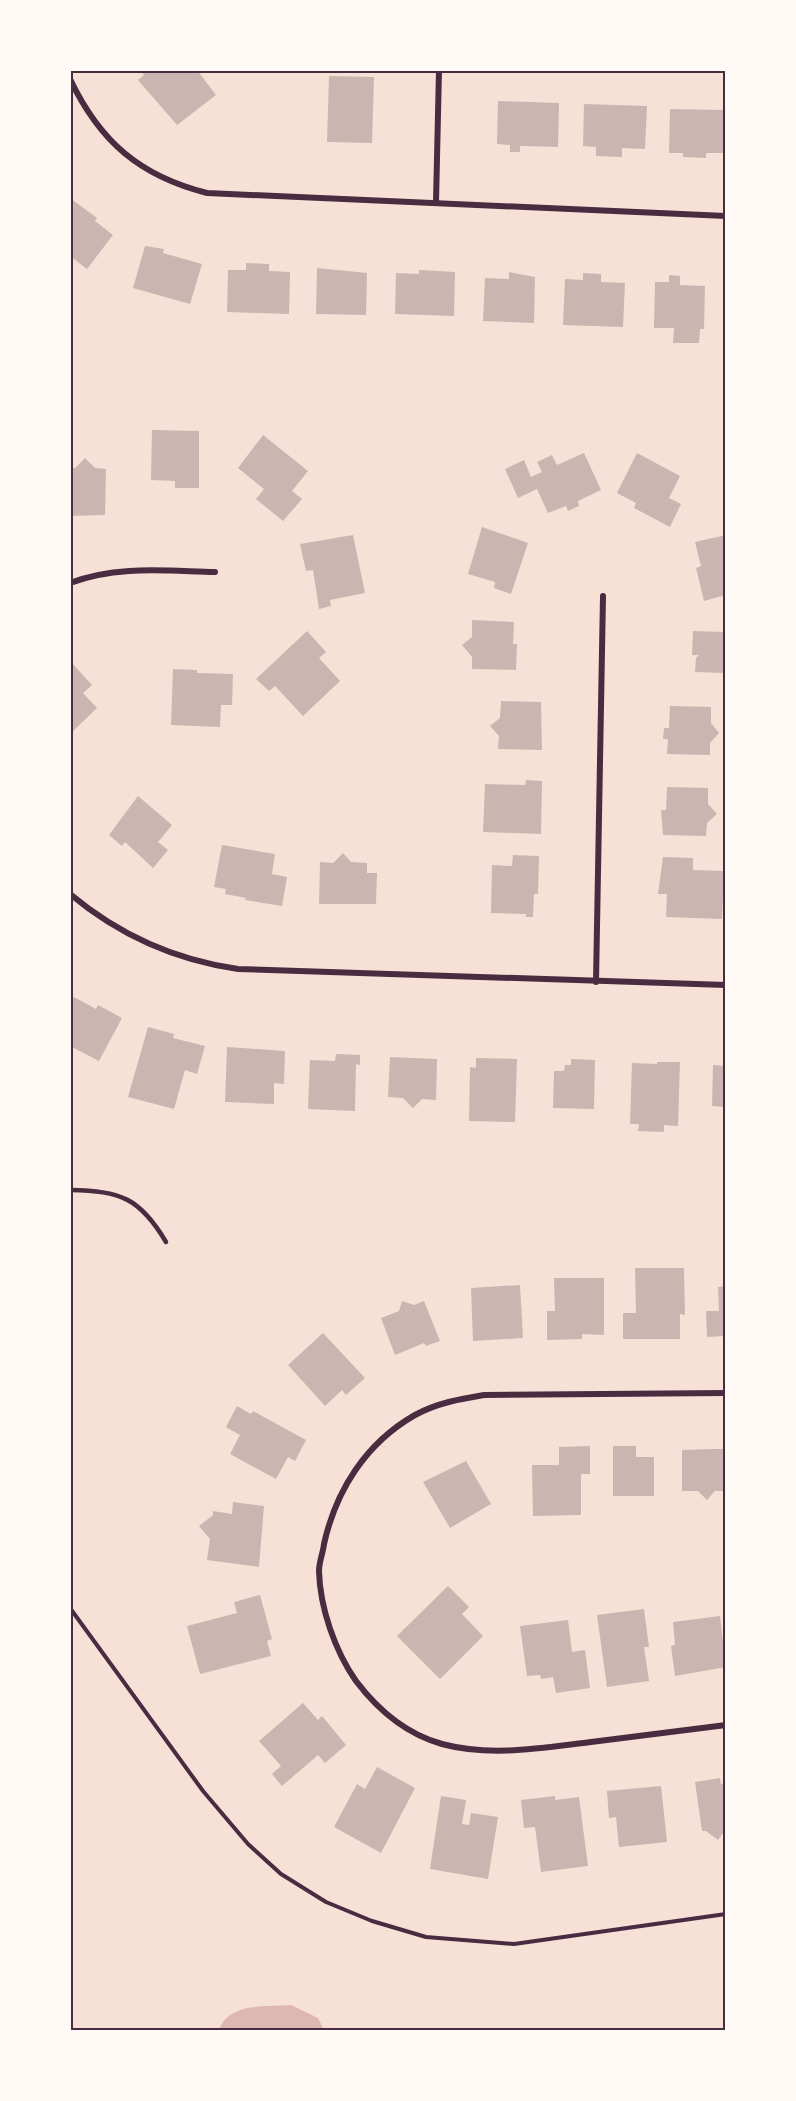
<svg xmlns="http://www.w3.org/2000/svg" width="796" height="2101" viewBox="0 0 796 2101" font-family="Spectral,serif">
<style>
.water{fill:#dcb8b0}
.building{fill:#ccb4b1}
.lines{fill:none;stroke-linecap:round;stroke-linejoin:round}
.path{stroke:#4a2c40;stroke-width:4}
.service{stroke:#4a2c40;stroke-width:4.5}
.minor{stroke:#4a2c40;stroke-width:6}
.neatline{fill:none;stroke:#4a2c40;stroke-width:2}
</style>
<rect width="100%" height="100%" fill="#f7e1d7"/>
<path class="water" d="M291 2005 318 2018 324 2030H219C229 2002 266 2007 291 2005Z"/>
<g class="building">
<path d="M140 70H197L216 95 177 125 138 80 144 75Z"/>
<path d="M329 76 374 77 372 143 327 142Z"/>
<path d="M498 101 559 103 558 147 520 146V152H510V145L497 144Z"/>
<path d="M584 104 647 106 645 149 622 148V157L596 156V147L583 146Z"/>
<path d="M670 109 726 110V153H706V158L683 157V153H669Z"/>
<path d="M70 198 97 218 95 221 113 235 87 269 70 256Z"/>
<path d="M145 246 164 249 163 253 202 264 190 304 133 288Z"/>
<path d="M246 263 269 264V271L290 272 289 314 227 312 228 270H246Z"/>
<path d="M317 268 367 273 366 315 316 314Z"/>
<path d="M419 270 455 272 454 316 395 314 396 273 419 274Z"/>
<path d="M509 272 535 277 534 323 483 321 485 278 509 279Z"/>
<path d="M583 273 601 274V282L625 283 623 327 563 325 565 279 583 280Z"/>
<path d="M669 275 680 276V285L705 286 704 329H700L699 343H673L674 328H654L655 282H669Z"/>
<path d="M152 430 199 431V488H175V481L151 480Z"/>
<path d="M263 435 308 471 292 491 302 499 283 521 256 499 264 489 238 468Z"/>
<path d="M584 453 601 490 578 501 579 506 568 511 566 506 548 513 537 489 518 498 505 469 524 460 531 477 542 472 537 462 552 455 557 465Z"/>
<path d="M637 453 680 476 669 498 681 504 670 527 634 508 636 503 617 493Z"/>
<path d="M85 458 95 468 106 469 105 515 70 516V468H75Z"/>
<path d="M482 527 528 543 511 594 494 588 495 582 468 574Z"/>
<path d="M353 535 365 593 330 600 331 606 319 609 313 570 306 571 300 544Z"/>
<path d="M726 535V595L704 601 696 568 701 566 695 542Z"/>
<path d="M472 620 514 622 513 644H517L516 670 472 669V657L462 645 472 637Z"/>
<path d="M307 631 326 652 319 658 340 681 303 716 275 686 269 691 256 679Z"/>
<path d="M693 631 726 632V673L695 672 696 658 699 655H692Z"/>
<path d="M70 661 92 685 83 693 97 708 70 734Z"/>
<path d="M173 669 197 670V673L233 674 232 705H221L220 727 171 725Z"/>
<path d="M501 701 541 702 542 750 498 749 499 736 490 726 500 718Z"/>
<path d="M670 706 711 707V723L719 733 710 743V755L667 754 668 739H663L664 728H669Z"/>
<path d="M526 780 542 781 541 834 483 832 485 784 525 785Z"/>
<path d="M667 787 708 788V804L717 814 707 823 706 836 663 835 661 810H666Z"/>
<path d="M138 796 172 825 158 842 168 850 153 868 125 842 122 846 109 835Z"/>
<path d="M222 845 275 854 272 874 287 877 282 906 245 900 246 898 225 894 226 889 214 887Z"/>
<path d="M343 853 351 862 367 863V873H377L376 904H319L320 862 333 863Z"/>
<path d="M513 855 539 856 538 894H534L533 917H526V914L491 913 492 865 512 866Z"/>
<path d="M663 857 693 858V870L724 871 722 919 666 917 667 894H658Z"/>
<path d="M74 997 96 1009 98 1005 122 1018 99 1061 70 1046V1004Z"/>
<path d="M148 1027 174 1034 173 1038 205 1046 197 1074 185 1070 174 1109 128 1097Z"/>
<path d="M227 1047 285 1051 284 1084 274 1083V1104L225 1102Z"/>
<path d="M336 1054 360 1055V1065L356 1064 355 1111 308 1109 310 1060 335 1061Z"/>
<path d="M390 1057 437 1059 436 1100 422 1099 413 1108 403 1098 388 1097Z"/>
<path d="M476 1058 517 1059 515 1122 469 1121 470 1067 476 1068Z"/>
<path d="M571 1059 595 1060 594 1109 553 1108 554 1071H564L565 1065H571Z"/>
<path d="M657 1062H680L678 1126 664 1125V1132L638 1131 639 1124H630L632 1063 657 1064Z"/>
<path d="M713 1065 726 1066V1107L712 1106Z"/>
<path d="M635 1268H684L685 1315 680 1314V1339H623V1313H636Z"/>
<path d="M554 1278H604V1335L582 1334V1339L547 1340V1311H555Z"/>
<path d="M520 1285 523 1338 473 1341 471 1288Z"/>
<path d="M726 1286V1336L707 1337 706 1311H719L718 1287Z"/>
<path d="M402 1301 414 1305 424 1301 440 1341 426 1346 424 1343 395 1355 381 1318 399 1311Z"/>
<path d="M323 1333 365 1378 346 1395 342 1390 325 1406 288 1365Z"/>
<path d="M237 1406 251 1414 253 1411 306 1440 295 1461 288 1457 276 1479 230 1454 240 1435 226 1427Z"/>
<path d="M590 1446V1474H581V1515L533 1516 532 1465H559V1447Z"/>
<path d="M613 1446H636V1457H654V1496H613Z"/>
<path d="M713 1449H726V1491H715L707 1500 698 1491H682V1450Z"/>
<path d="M466 1461 491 1504 450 1528 423 1482Z"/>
<path d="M233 1502 264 1506 259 1567 207 1560 210 1539 199 1526 213 1515V1511L232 1514Z"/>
<path d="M448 1586 469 1607 462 1614 483 1636 440 1679 397 1636Z"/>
<path d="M260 1595 272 1639 267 1641 271 1656 200 1674 187 1626 237 1613 234 1602Z"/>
<path d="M644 1609 649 1647H644L649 1681 607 1687 597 1615Z"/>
<path d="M720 1616 726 1667 675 1676 671 1646 675 1645 673 1622Z"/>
<path d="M568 1620 572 1652 585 1650 590 1688 556 1693 553 1677 541 1679 540 1675 527 1676 520 1626Z"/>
<path d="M303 1703 318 1720 322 1716 346 1745 325 1763 318 1755 282 1786 272 1774 281 1766 259 1741Z"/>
<path d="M377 1767 415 1788 381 1853 334 1827 357 1784 365 1789Z"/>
<path d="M720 1778 721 1784 726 1783V1829L718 1840 706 1831H702L695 1782Z"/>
<path d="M661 1786 667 1842 619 1847 616 1817 609 1818 607 1791Z"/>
<path d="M441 1796 466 1800 462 1824 469 1825 471 1813 498 1817 488 1879 430 1869Z"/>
<path d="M555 1796V1800L579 1797 588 1866 541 1872 535 1827 524 1828 521 1800Z"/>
</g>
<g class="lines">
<path class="path" d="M70 1608 203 1791 248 1844 281 1874 326 1902 372 1921 426 1937 514 1944 726 1914"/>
<path class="service" d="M70 1190C121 1191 140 1198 166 1242"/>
<g class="minor">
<path d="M70 79C100 142 140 176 207 193L726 216"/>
<path d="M436 202 439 70"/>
<path d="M70 583C117 565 166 571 215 572"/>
<path d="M70 894C119 935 175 960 238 969L726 985"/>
<path d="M596 982 603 596"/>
<path d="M726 1393 484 1395C460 1399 437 1403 415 1415 366 1443 336 1490 324 1544 323 1553 319 1562 319 1571 320 1608 335 1651 356 1681 378 1710 406 1734 442 1744 491 1757 541 1748 591 1742 636 1736 681 1731 726 1725"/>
</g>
</g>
<rect width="796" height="2101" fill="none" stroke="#fffaf5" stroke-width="144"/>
<rect x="72" y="72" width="652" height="1957" class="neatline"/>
</svg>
